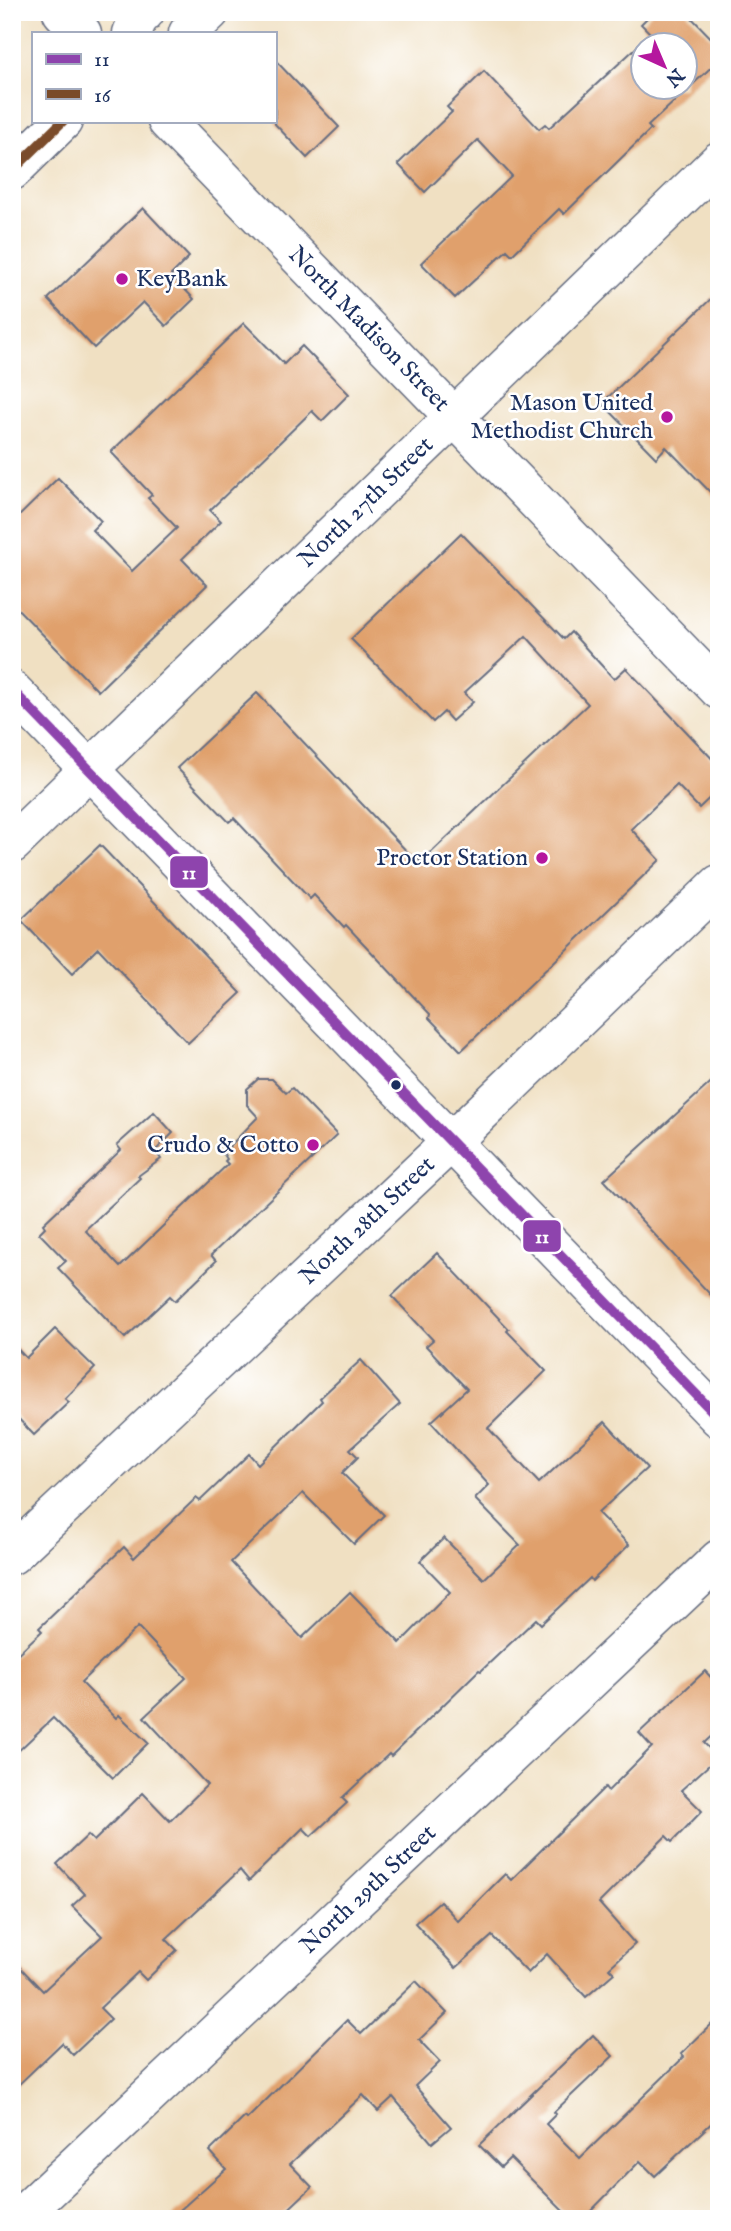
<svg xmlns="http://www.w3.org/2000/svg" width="731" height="2231" viewBox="0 0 731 2231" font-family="'IM FELL English',serif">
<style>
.building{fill:#e0a06c;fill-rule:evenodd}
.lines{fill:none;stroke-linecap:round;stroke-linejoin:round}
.minor-casing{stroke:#666d81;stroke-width:41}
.minor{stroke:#fff;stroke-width:38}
.bus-1-casing{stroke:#fff;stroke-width:16}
.bus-2-casing{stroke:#fff;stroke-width:16}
.bus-1{stroke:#8e44ad;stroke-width:10}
.bus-2{stroke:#7a4b2a;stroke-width:10}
.poi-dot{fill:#b5179e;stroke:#fff;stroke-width:2.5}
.bus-dot{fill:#1b2f5e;stroke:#fff;stroke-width:2.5}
.labels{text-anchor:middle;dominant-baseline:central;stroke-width:5;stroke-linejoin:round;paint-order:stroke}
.poi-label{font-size:24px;fill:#1b2f5e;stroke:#fff;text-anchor:end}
.street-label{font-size:24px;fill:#1b2f5e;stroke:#fff}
.line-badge{stroke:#fff;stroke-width:2.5}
.badge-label{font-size:19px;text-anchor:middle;font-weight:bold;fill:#fff}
</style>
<rect width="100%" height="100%" fill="#fff"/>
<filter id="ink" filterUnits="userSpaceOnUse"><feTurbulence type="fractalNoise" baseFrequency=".0143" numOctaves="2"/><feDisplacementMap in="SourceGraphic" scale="14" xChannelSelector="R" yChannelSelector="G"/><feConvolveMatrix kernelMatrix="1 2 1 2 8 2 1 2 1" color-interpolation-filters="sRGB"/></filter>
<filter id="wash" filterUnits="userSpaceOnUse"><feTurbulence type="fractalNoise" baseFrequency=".00686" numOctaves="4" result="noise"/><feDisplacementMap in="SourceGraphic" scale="28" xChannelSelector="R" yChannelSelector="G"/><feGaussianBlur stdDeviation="1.57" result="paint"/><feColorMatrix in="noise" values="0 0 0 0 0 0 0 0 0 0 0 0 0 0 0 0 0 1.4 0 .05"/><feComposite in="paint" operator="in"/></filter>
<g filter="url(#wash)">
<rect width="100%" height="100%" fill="#f0e0c2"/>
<g id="blocks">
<g class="building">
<path d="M653 12H686L719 46V60L648 126 651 129 564 214 559 209 512 255 507 250 455 298 421 263 512 176 478 140 425 192 398 164 452 112 447 107 484 71 539 129 545 124 549 128 651 34 641 24ZM643 46H685V88H643Z"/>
<path d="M275 60 339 127 307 158 275 124Z"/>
<path d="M143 208 189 257 171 275 194 299 166 326 143 302 94 348 48 299Z"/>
<path d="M719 291V501L666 447 656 458 602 403Z"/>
<path d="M244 323 284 364 302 346 349 394 322 421 312 411 210 510 221 521 182 559 207 585 98 691 12 603V523L58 478 101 521 92 530 132 571 177 528 148 498 152 495 111 452Z"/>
<path d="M461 533 564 639 571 632 614 679 626 668 719 766V789L699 808 677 785 631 829 660 860 461 1051 429 1018 430 1014 346 925 344 927 314 895 310 899 234 818 229 822 177 768 257 693 414 859 416 857 421 862 588 704 526 636 464 693 473 702 452 721 444 712 433 722 351 639Z"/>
<path d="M100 845 241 993 188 1043 98 948 72 974 21 920Z"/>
<path d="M719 1075V1304L604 1180Z"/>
<path d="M258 1079H272L286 1093 292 1088 337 1135 211 1255 216 1261 175 1301 170 1296 125 1338 58 1268 66 1261 39 1233 45 1227 43 1224 121 1150 117 1145 154 1112 173 1133 155 1151 161 1159 138 1176 140 1178 85 1230 120 1267 228 1164 225 1161 227 1159 223 1153 258 1117 247 1105V1089Z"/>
<path d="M437 1253 509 1329 507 1331 546 1371 488 1428 539 1483 605 1422 647 1468 598 1513 629 1545 592 1581 590 1578 541 1624 536 1619 481 1671 479 1670 391 1756 389 1754 342 1798 347 1803 311 1836 303 1828 249 1881 240 1870 166 1939 177 1950 146 1980 138 1972 100 2008 111 2019 73 2055 62 2043 12 2091V1959L43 1991 102 1936 72 1906 85 1894 57 1864 88 1835 94 1841 143 1793 170 1821 207 1785 144 1717 186 1678 138 1627 81 1682 116 1718 119 1715 148 1743 113 1778 53 1718 12 1757V1659L42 1631 39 1628 124 1547 134 1558 196 1498 200 1501 249 1454 258 1464 322 1401 320 1398 361 1360 400 1404 350 1449 358 1457 342 1473 384 1515 354 1544 303 1493 231 1562 302 1638 350 1592 400 1643 450 1592 420 1561 444 1538 484 1579 520 1545 475 1499 489 1485 431 1422 467 1389 426 1346 433 1340 392 1296Z"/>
<path d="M55 1329 95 1368 65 1399 69 1402 34 1435 12 1412V1343L26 1358Z"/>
<path d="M705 1671 719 1686V1729L704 1743 718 1757 681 1790 702 1811 672 1842 666 1836 599 1903 635 1944 609 1968 614 1973 586 1997 547 1954 528 1973 492 1936 456 1968 415 1923 440 1901 458 1921 505 1874 511 1880 605 1787 608 1791 652 1747 639 1733Z"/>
<path d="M416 1981 447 2013 419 2040 440 2062 415 2086 451 2127 432 2143 393 2097 378 2111 363 2095 290 2164 312 2187 278 2219H170L226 2169 210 2151 245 2117 247 2119 347 2020 361 2034Z"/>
<path d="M719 2017V2116L655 2176 640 2161 583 2219H571L510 2158 501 2167 479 2145 593 2035 613 2056 554 2112 556 2114 546 2124 580 2158 684 2057 681 2054Z"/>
</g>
</g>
</g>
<g filter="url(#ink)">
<use href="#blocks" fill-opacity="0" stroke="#666d81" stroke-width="2"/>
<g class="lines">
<defs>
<g id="minor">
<path d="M62 12 82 33"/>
<path d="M132 33 138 19 145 12"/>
<path d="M188 33 210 12"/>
<path id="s1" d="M167 121 719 690"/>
<path d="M12 171 63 121"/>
<path d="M12 690 719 1418"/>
<path id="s2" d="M12 844 719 161"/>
<path id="s3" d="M12 1555 451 1142 719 884"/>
<path id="s4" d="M18 2219 719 1559"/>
</g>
</defs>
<use href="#minor" class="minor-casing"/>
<use href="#minor" class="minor"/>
<defs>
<path id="bus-1" d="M12 690 719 1418"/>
<path id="bus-2" d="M12 171 63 121"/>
</defs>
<use href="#bus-1" class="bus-1-casing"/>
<use href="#bus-2" class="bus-2-casing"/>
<use href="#bus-1" class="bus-1"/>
<use href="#bus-2" class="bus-2"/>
</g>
</g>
<g class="poi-dot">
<circle cx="122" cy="279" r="7"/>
<circle cx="667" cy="417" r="7"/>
<circle cx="542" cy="858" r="7"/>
<circle cx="313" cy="1145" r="7"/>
</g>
<circle class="bus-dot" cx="396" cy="1085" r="6"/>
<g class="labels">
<g class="poi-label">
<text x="136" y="279" text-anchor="start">KeyBank</text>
<text x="653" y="403">Mason United<tspan x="653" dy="28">Methodist Church</tspan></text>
<text x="528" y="858">Proctor Station</text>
<text x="299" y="1145">Crudo &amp; Cotto</text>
</g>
<g class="street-label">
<text stroke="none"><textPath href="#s1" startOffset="290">North Madison Street</textPath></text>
<text stroke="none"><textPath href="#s2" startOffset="492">North 27th Street</textPath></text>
<text stroke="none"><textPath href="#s3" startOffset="488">North 28th Street</textPath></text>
<text stroke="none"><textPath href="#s4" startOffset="481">North 29th Street</textPath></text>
</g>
</g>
<g class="line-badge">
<rect x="169" y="855" width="40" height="34" rx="7" fill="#8e44ad"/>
<rect x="522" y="1219" width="40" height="34" rx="7" fill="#8e44ad"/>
</g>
<g class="badge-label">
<text x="189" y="879">11</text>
<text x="542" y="1243">11</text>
</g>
<rect width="731" height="2231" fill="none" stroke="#fff" stroke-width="42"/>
<rect x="32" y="32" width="245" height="91" fill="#ffffff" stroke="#a4acbf" stroke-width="2"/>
<rect x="46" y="54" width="35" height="10" fill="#8e44ad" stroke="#a4acbf" stroke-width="2"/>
<text x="94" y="66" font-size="21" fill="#1b2f5e">11</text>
<rect x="46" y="89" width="35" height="10" fill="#7a4b2a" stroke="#a4acbf" stroke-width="2"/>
<text x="94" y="102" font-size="21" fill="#1b2f5e">16</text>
<g transform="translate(664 66) rotate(136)"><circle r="33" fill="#ffffff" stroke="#a4acbf" stroke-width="2"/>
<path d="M0-5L12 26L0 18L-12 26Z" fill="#b5179e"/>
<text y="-10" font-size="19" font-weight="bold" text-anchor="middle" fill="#1b2f5e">N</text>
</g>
</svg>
